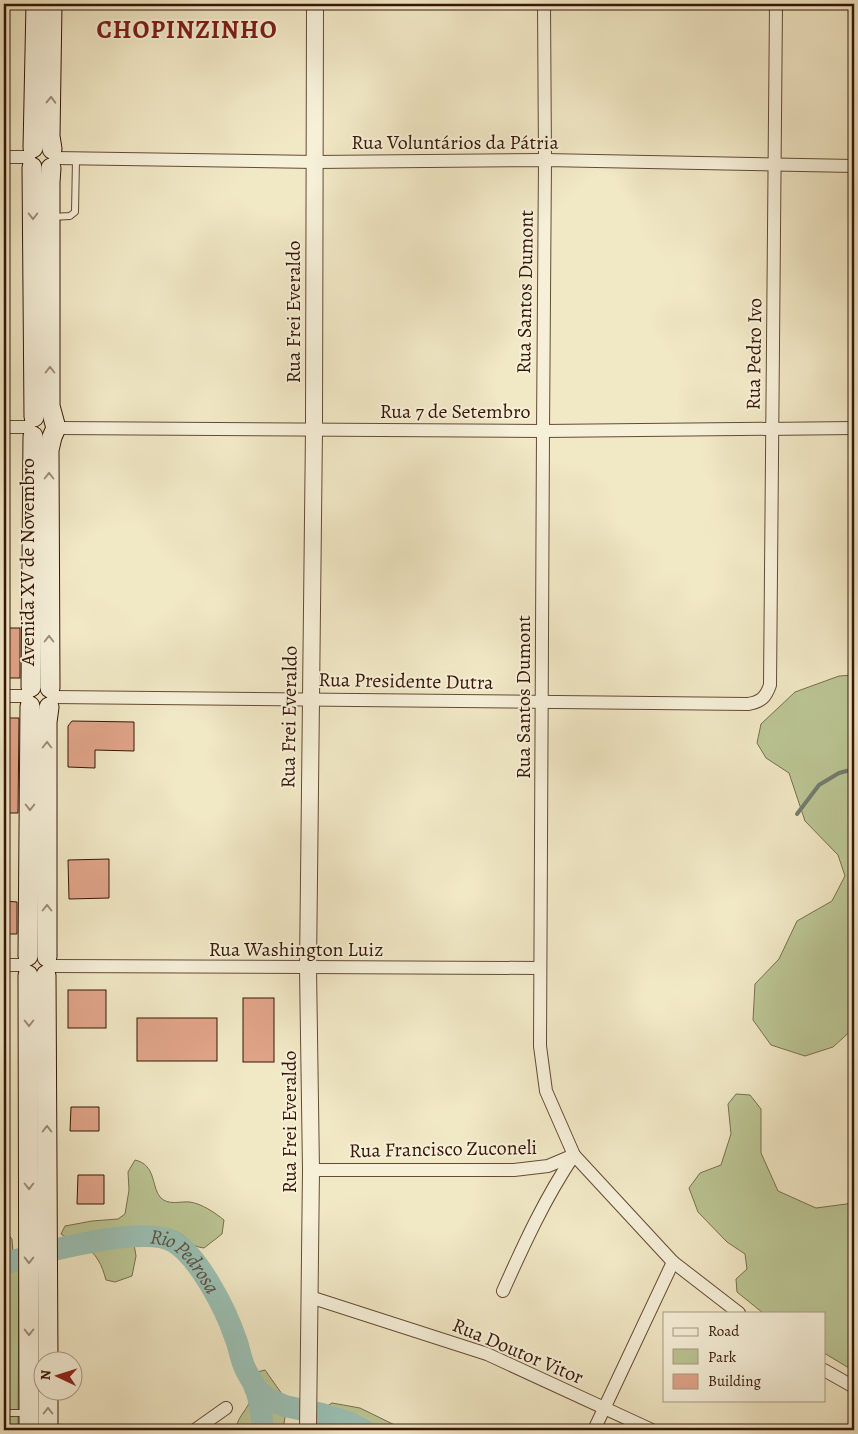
<svg xmlns="http://www.w3.org/2000/svg" width="858" height="1434" viewBox="0 0 858 1434" font-family="Alegreya,serif">
<style>
.green{fill:#bbc594;stroke:#796e4e}
.lines{fill:none;stroke-linecap:round;stroke-linejoin:round}
.stream{stroke:#737c6f;stroke-width:4}
.river{stroke:#9bc0b4;stroke-width:22}
.building{fill:#e0a489;stroke:#371607}
.service-casing{stroke:#664a36;stroke-width:8}
.minor-casing{stroke:#664a36;stroke-width:14}
.tertiary-casing{stroke:#664a36;stroke-width:18}
.secondary-casing{stroke:#371607;stroke-width:21}
.service{stroke:#f6f0d9;stroke-width:6}
.minor{stroke:#f6f0d9;stroke-width:12}
.tertiary{stroke:#f6f0d9;stroke-width:16}
.secondary{stroke:#f6f0d9;stroke-width:19}
.oneway{stroke:#a08e7a}
.labels{text-anchor:middle;dominant-baseline:central;stroke-width:4;stroke-linejoin:round;paint-order:stroke}
.street-label{font-size:20px;fill:#371607;stroke:#f6f0d9}
.water-label{font-size:21px;font-style:italic;fill:#5a5244;stroke:#f6f0d9}
.district-label{font-size:25px;font-weight:bold;letter-spacing:1px;fill:#7a1f14;stroke:#f6f0d9}
</style>
<rect width="100%" height="100%" fill="#f1e8c5"/>
<filter id="stains"><feTurbulence type="fractalNoise" baseFrequency=".004" numOctaves="4"/><feColorMatrix values="0 0 0 0 .2 0 0 0 0 .09 0 0 0 0 .02 0 0 0 .5 -.17"/></filter>
<radialGradient id="worn" r=".72"><stop offset=".6" stop-color="#630" stop-opacity="0"/><stop offset="1" stop-color="#630" stop-opacity=".3"/></radialGradient>
<g class="green">
<path d="M854 675V1028L833 1047 805 1056 771 1045 753 1020 755 984 779 959 797 921 832 901 845 876 838 855 805 821 789 773 766 758 757 743 761 724 795 692 839 676Z"/>
<path d="M736 1094 750 1095 761 1109V1153L778 1191 816 1208 854 1203V1371L824 1353V1313H763L737 1292 736 1279 747 1269 745 1254 727 1242 698 1212 689 1188 700 1173 721 1165 731 1134 728 1104Z"/>
<path d="M135 1160C156 1165 151 1185 160 1197 168 1206 180 1201 190 1202 202 1204 214 1212 224 1220L222 1234 204 1248C191 1246 193 1244 184 1236 171 1226 156 1229 141 1231L134 1244 136 1256 132 1276 115 1282 106 1280C104 1273 102 1266 98 1260 91 1246 73 1243 61 1234L65 1226 92 1221 118 1219 125 1214 129 1190 128 1172Z"/>
<path d="M4 1230 12 1239 14 1265 19 1264 18 1430H4Z"/>
<path d="M265 1370 282 1394 285 1417 283 1430H236C237 1417 245 1413 250 1401 254 1392 253 1381 257 1372Z"/>
<path d="M332 1403 360 1408 405 1430H331C322 1426 322 1417 324 1408Z"/>
</g>
<g class="lines">
<path class="stream" d="M797 814 819 785 839 773 854 769"/>
<g class="river">
<path id="s1" d="M4 1264C38 1253 144 1224 174 1242 199 1257 226 1310 235 1337 239 1346 240 1356 244 1366 247 1374 253 1381 256 1389 260 1402 262 1417 263 1430"/>
<path d="M255 1388 268 1399 285 1406 322 1414 348 1422 364 1430"/>
</g>
</g>
<g class="building">
<rect x="4" y="628" width="16" height="50"/>
<path d="M4 718H19L18 813H4Z"/>
<path d="M72 721 134 722V751L95 750V768L68 767V726Z"/>
<path d="M109 859V898L69 899 68 860Z"/>
<path d="M4 901 17 902V934H4Z"/>
<rect x="68" y="990" width="38" height="38"/>
<rect x="243" y="998" width="31" height="64"/>
<rect x="137" y="1018" width="80" height="43"/>
<path d="M71 1107H99V1131H70Z"/>
<path d="M78 1175H104V1204H77Z"/>
</g>
<g class="lines">
<defs>
<g id="service">
<path d="M51 217 70 216 75 212 76 159"/>
<path d="M4 1413H28"/>
</g>
<g id="minor">
<path d="M544 4 545 160 543 431 540 1046 546 1091 574 1155 673 1262 739 1313"/>
<path d="M4 157H29"/>
<path d="M55 158 315 162 545 160 854 166"/>
<path d="M4 427H29"/>
<path d="M56 428 543 431 854 428"/>
<path d="M4 696H27"/>
<path d="M53 697 748 704C761 702 766 697 770 685L776 4"/>
<path d="M4 965H24"/>
<path d="M51 966 540 968"/>
<path d="M311 1170H514L548 1166 574 1155"/>
<path d="M503 1291C524 1244 545 1198 574 1155"/>
<path d="M310 1297 487 1354 652 1430"/>
<path d="M824 1370 854 1387"/>
<path d="M195 1430 226 1408"/>
<path d="M594 1430 673 1262"/>
</g>
<path id="tertiary" d="M308 1430 311 1170 308 968 314 429 315 4"/>
<g id="secondary">
<path d="M33 148 36 4"/>
<path d="M52 149 50 136 52 4"/>
<path d="M32 167 34 417"/>
<path d="M31 687 33 436"/>
<path d="M50 688 49 450 52 437 56 428 50 406V182L51 168"/>
<path d="M28 956 30 706"/>
<path d="M47 957V722L49 707"/>
<path d="M28 975 29 1430"/>
<path d="M46 975 48 1362"/>
<path d="M48 1430V1392"/>
</g>
</defs>
<use href="#service" class="service-casing"/>
<use href="#minor" class="minor-casing"/>
<use href="#tertiary" class="tertiary-casing"/>
<use href="#secondary" class="secondary-casing"/>
<use href="#service" class="service"/>
<use href="#minor" class="minor"/>
<use href="#tertiary" class="tertiary"/>
<use href="#secondary" class="secondary"/>
</g>
<defs><path id="oneway-chevron" d="M-2-3.5L2.5 0L-2 3.5" fill="none" stroke-width="1.6" stroke-linecap="round" stroke-linejoin="round" transform="scale(1.25)"/></defs>
<g class="oneway">
<use href="#oneway-chevron" transform="translate(51 100) rotate(-89)"/>
<use href="#oneway-chevron" transform="translate(33 216) rotate(90)"/>
<use href="#oneway-chevron" transform="translate(50 370) rotate(-90)"/>
<use href="#oneway-chevron" transform="translate(49 476) rotate(-90)"/>
<use href="#oneway-chevron" transform="translate(49 639) rotate(-90)"/>
<use href="#oneway-chevron" transform="translate(47 745) rotate(-90)"/>
<use href="#oneway-chevron" transform="translate(30 807) rotate(90)"/>
<use href="#oneway-chevron" transform="translate(47 908) rotate(-90)"/>
<use href="#oneway-chevron" transform="translate(29 1023) rotate(90)"/>
<use href="#oneway-chevron" transform="translate(47 1129) rotate(-90)"/>
<use href="#oneway-chevron" transform="translate(29 1186) rotate(90)"/>
<use href="#oneway-chevron" transform="translate(29 1260) rotate(90)"/>
<use href="#oneway-chevron" transform="translate(29 1332) rotate(90)"/>
<use href="#oneway-chevron" transform="translate(48 1411) rotate(-90)"/>
</g>
<g class="labels">
<g class="street-label">
<text x="455" y="142">Rua Voluntários da Pátria</text>
<text transform="translate(525 292) rotate(-89)">Rua Santos Dumont</text>
<text transform="translate(293 312) rotate(-90)">Rua Frei Everaldo</text>
<text transform="translate(754 354) rotate(-89)">Rua Pedro Ivo</text>
<text x="455" y="411">Rua 7 de Setembro</text>
<text transform="translate(27 562) rotate(-90)">Avenida XV de Novembro</text>
<text transform="translate(406 681) rotate(1)">Rua Presidente Dutra</text>
<text transform="translate(523 697) rotate(-90)">Rua Santos Dumont</text>
<text transform="translate(289 717) rotate(-89)">Rua Frei Everaldo</text>
<text x="296" y="949">Rua Washington Luiz</text>
<text transform="translate(289 1122) rotate(-90)">Rua Frei Everaldo</text>
<text transform="translate(443 1149) rotate(-1)">Rua Francisco Zuconeli</text>
<text transform="translate(518 1351) rotate(23)">Rua Doutor Vitor</text>
</g>
<g class="water-label">
<text stroke="none"><textPath href="#s1" startOffset="194">Rio Pedrosa</textPath></text>
</g>
<g class="district-label">
<text x="187" y="30">CHOPINZINHO</text>
</g>
</g>
<rect width="858" height="1434" fill="none" stroke="#f1e8c5" stroke-width="20"/>
<rect x="5" y="5" width="848" height="1424" fill="none" stroke="#371607" stroke-width="2.5"/>
<rect x="10" y="10" width="838" height="1414" fill="none" stroke="#371607"/>
<rect x="663" y="1312" width="162" height="90" fill="#f6f0d9" stroke="#aa9985"/>
<rect x="673" y="1328" width="25" height="8" fill="#f6f0d9" stroke="#aa9985"/>
<text x="708" y="1336" font-size="15" fill="#371607">Road</text>
<rect x="673" y="1349" width="25" height="15" fill="#bbc594" stroke="#aa9985"/>
<text x="708" y="1362" font-size="15" fill="#371607">Park</text>
<rect x="673" y="1374" width="25" height="15" fill="#e0a489" stroke="#aa9985"/>
<text x="708" y="1386" font-size="15" fill="#371607">Building</text>
<g transform="translate(58 1376) rotate(274)"><circle r="24" fill="#f6f0d9" stroke="#aa9985"/>
<path d="M0-4L9 19L0 12L-9 19Z" fill="#8f2418"/>
<text y="-8" font-size="14" font-weight="bold" text-anchor="middle" fill="#371607">N</text>
</g>
<rect width="100%" height="100%" filter="url(#stains)"/>
<rect width="100%" height="100%" fill="url(#worn)"/>
</svg>
